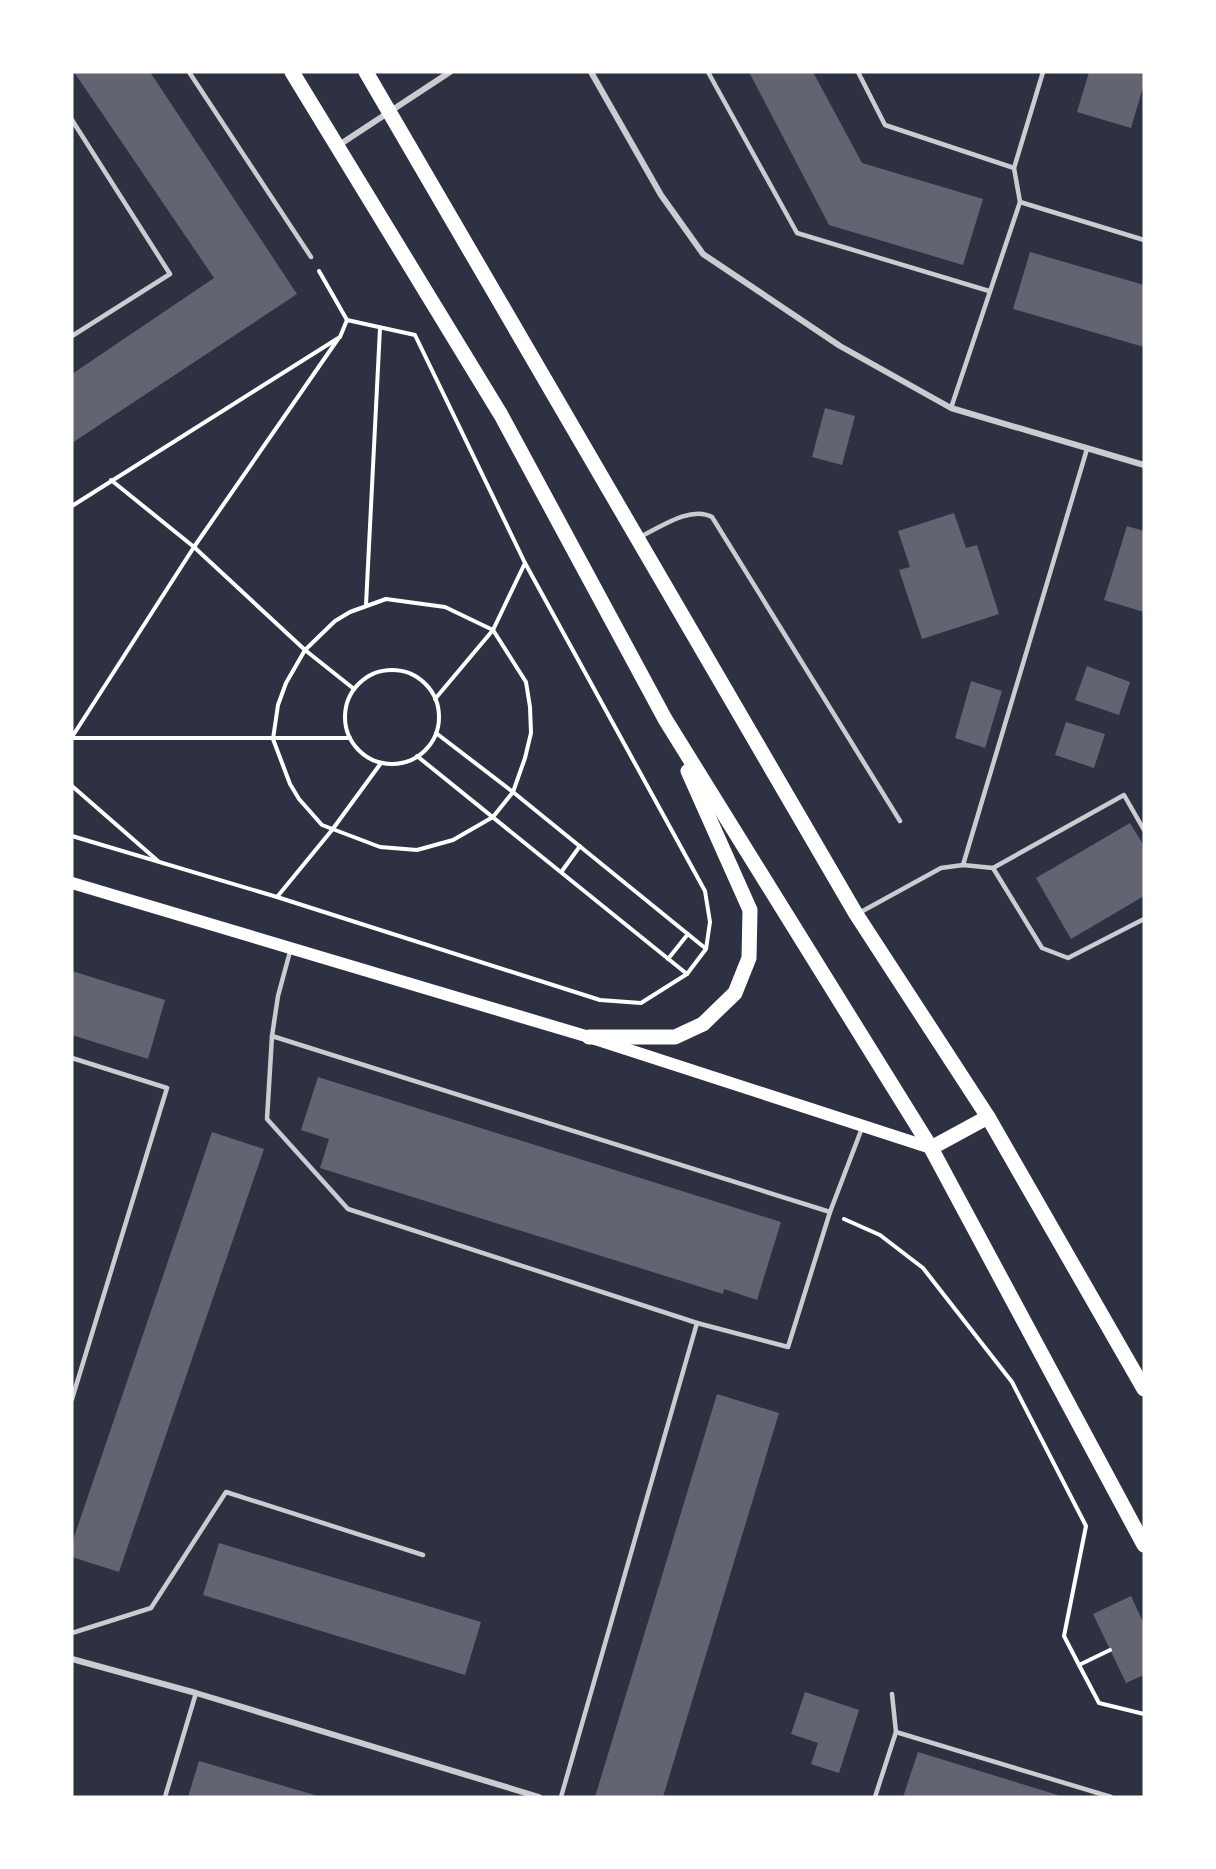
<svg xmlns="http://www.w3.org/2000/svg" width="1216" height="1869" viewBox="0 0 1216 1869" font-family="'IBM Plex Sans',sans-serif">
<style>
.building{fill:#626471}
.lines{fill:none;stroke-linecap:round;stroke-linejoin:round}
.path{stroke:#fff;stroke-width:4}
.service{stroke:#caccd0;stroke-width:4.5}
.minor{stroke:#caccd0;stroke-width:6}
.secondary{stroke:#fff;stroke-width:12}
.primary{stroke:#fff;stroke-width:15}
</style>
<rect width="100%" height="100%" fill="#2d3142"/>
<g class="building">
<path d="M74 72H150L297 294 72 443V374L214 278Z"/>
<path d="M749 72H813L862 163 983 199 963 265 829 225Z"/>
<path d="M1089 72H1144V84L1131 128 1077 112Z"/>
<path d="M1030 252 1144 285V347L1013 309Z"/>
<path d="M825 408 855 416 842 465 812 457Z"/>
<path d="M954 513 966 548 977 545 999 614 922 639 899 570 910 567 898 531Z"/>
<path d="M1127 526 1144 531V612L1104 600Z"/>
<path d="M1087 666 1130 682 1119 715 1075 700Z"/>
<path d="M971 681 1002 691 985 748 955 738Z"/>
<path d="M1066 722 1105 734 1094 768 1055 755Z"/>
<path d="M1130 823 1144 846V896L1071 939 1036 878Z"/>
<path d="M72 971 165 1000 148 1059 72 1035Z"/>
<path d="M318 1077 781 1222 757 1300 724 1289 723 1294 320 1168 329 1139 301 1130Z"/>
<path d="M212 1132 264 1149 119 1572 72 1557V1543Z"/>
<path d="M717 1394 779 1413 663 1797H595Z"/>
<path d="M219 1543 481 1622 465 1675 203 1595Z"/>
<path d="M1131 1596 1144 1624V1675L1126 1683 1093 1614Z"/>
<path d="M805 1692 859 1710 839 1773 811 1764 818 1743 791 1734Z"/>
<path d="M918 1752 1061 1796V1797H903Z"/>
<path d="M199 1761 318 1796V1797H188Z"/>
</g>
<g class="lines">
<g class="path">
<path d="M319 271 347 320"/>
<path d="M111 480 194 547 305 650 354 689"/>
<path d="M72 506 340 337 347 320 415 335 525 563 705 891 710 922 706 949 687 974 641 1003 600 1000 277 897 72 836"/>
<path d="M386 599 445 607 493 630 526 682 530 707 531 733 525 758 513 792 493 817 453 840 417 850 380 847 322 825 299 799 290 784 273 739 278 705 286 683 305 650 335 621 350 612Z"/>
<path d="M366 605 380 328"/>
<circle cx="392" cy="717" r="47"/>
<path d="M435 699 493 630 525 563"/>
<path d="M436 733 513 792 705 948"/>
<path d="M72 737 194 547 338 339"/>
<path d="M72 738H350"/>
<path d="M417 756 687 974"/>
<path d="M72 786 158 861"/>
<path d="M562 871 580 846"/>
<path d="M277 897 332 830 381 763"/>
<path d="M668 959 688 934"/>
<path d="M844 1219 880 1235 923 1268 1012 1382 1086 1526 1064 1636 1079 1665 1110 1650"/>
<path d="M1079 1665 1099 1703 1144 1714"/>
</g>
<g class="service">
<path d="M189 72 311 257"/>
<path d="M708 72 797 233 989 291"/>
<path d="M858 72 885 125 1014 168"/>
<path d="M72 120 170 274 72 336"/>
<path d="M1020 202 1144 240"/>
<path d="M951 408 1020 202 1014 168 1043 72"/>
<path d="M640 537C659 528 691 505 712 517L900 821"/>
<path d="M963 865 1087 449"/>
<path d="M993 868 1042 948 1068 958 1144 919"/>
<path d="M859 913 941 868 963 865 993 868 1124 795 1144 830"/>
<path d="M291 948 278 996 272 1036 267 1119 348 1209 697 1323 561 1797"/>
<path d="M272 1036 830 1212"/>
<path d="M72 1058 167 1088 72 1399"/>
<path d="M697 1323 788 1347 830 1212 862 1128"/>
<path d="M72 1633 151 1608 226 1492 423 1555"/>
<path d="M896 1732 1111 1797"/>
<path d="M165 1797 196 1693"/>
<path d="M875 1797 896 1732 892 1694"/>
</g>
<g class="minor">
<path d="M591 72 661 195 703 254 840 346 951 408 1144 465"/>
<path d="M339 145 450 72"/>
<path d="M72 1659 196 1693 539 1797"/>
</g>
<path class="secondary" d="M72 883 589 1037 931 1148"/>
<g class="primary">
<path d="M292 72 501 415 665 719 931 1148 1144 1545"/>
<path d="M366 72 856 914 988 1117 1144 1389"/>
<path d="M589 1037H675L703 1024 735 993 749 958 750 910 688 771"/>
<path d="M931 1148 988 1117"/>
</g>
</g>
<rect width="1216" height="1869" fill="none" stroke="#ffffff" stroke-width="147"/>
</svg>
